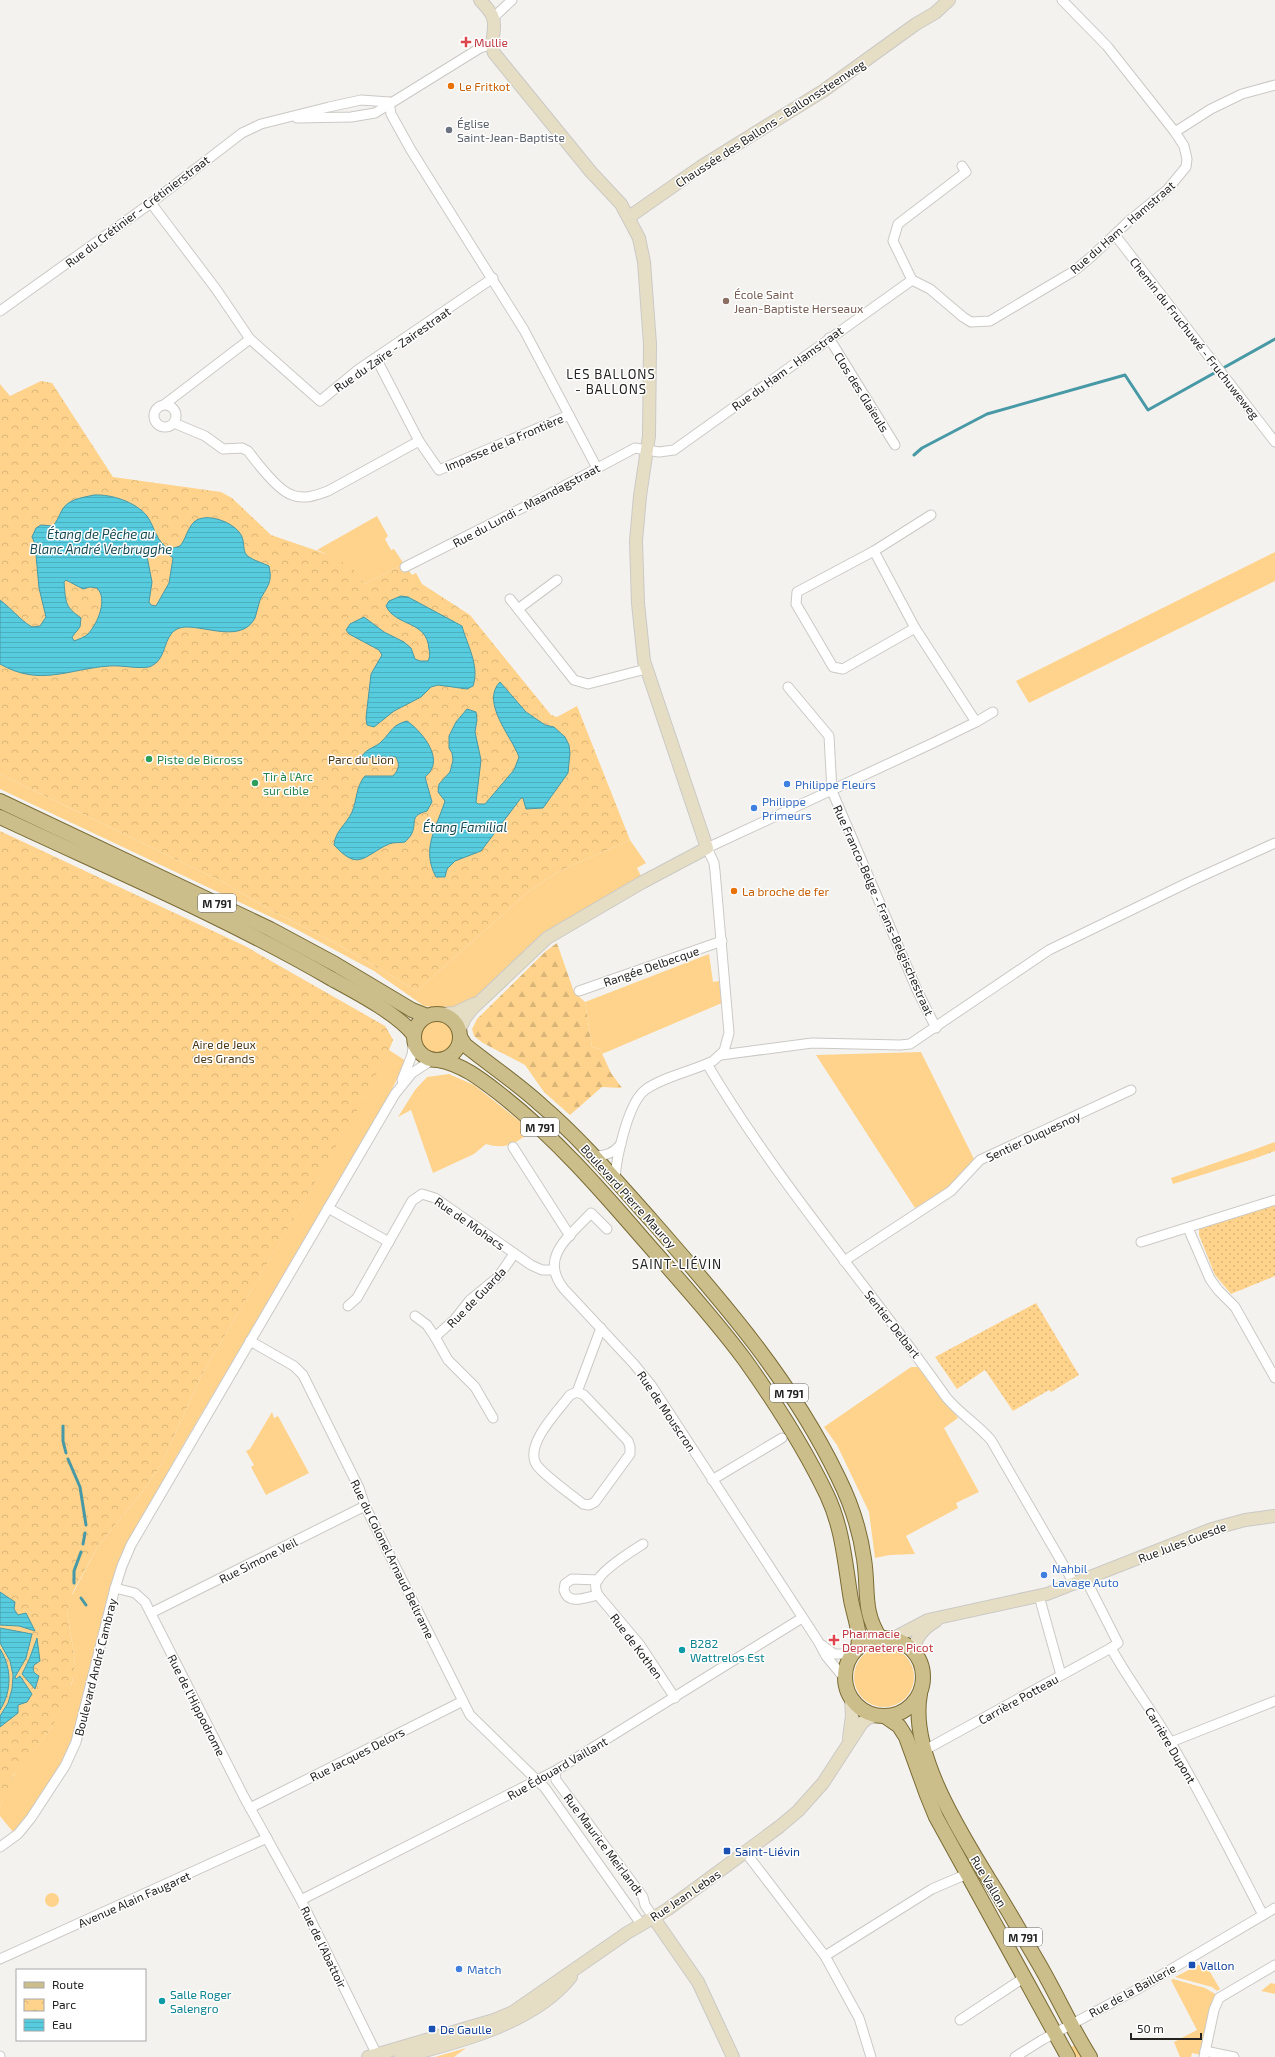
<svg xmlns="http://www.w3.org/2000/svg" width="1275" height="2057" viewBox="0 0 1275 2057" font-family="'Exo 2',sans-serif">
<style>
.grass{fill:#ffd38c}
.forest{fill:url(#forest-firs)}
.park{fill:url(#park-crowns)}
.garden{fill:url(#garden-dots)}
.water{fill:url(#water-rules);stroke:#4899a6;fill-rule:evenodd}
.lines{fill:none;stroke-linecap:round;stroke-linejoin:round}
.stream{stroke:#4899a6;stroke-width:3}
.street-casing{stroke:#cbc9c5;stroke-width:11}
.secondary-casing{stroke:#cbc9c5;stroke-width:14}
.primary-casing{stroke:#7a6b34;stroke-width:16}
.street{stroke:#fff;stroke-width:9}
.secondary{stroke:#e5dec5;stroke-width:12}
.primary{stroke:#cbbe8b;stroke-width:14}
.health-dot{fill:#e0444e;stroke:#fff;stroke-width:1.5}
.food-dot{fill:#e8710a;stroke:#fff;stroke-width:1.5}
.worship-dot{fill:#6b7280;stroke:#fff;stroke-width:1.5}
.education-dot{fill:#8d6e63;stroke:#fff;stroke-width:1.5}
.leisure-dot{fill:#2e9e5b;stroke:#fff;stroke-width:1.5}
.shop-dot{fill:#3f7fe0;stroke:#fff;stroke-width:1.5}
.culture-dot{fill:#0f9aa8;stroke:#fff;stroke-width:1.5}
.transit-dot{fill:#1a4fb4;stroke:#fff;stroke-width:1.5}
.labels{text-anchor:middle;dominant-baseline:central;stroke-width:3;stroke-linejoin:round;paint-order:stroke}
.shield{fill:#fff;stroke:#666564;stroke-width:1}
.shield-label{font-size:11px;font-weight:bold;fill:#242322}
.health-label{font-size:12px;fill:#be3a42;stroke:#fff;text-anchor:start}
.food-label{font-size:12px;fill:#c56008;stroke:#fff;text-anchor:start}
.worship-label{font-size:12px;fill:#5b616d;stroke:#fff;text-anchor:start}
.street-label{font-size:12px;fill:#242322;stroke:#fff}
.education-label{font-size:12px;fill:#785e54;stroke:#fff;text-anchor:start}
.leisure-label{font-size:12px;fill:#27864d;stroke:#fff;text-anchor:start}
.park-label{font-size:12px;fill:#4d3a19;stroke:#fff}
.shop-label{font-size:12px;fill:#366cbe;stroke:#fff;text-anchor:start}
.culture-label{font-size:12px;fill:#0d838f;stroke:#fff;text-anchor:start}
.transit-label{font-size:12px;fill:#164399;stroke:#fff;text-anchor:start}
.neighbourhood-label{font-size:13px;letter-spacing:1px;fill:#242322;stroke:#fff}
.water-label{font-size:13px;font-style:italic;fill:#174a53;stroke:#fff}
</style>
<defs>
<pattern id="forest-firs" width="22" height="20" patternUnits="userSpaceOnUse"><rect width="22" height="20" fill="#ffd38c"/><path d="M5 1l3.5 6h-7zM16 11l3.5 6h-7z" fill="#dab578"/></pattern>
<pattern id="park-crowns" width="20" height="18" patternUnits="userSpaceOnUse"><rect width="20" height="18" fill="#ffd38c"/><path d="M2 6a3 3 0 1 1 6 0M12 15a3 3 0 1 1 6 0" fill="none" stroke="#dab578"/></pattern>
<pattern id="garden-dots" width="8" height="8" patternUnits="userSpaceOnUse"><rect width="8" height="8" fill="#ffd38c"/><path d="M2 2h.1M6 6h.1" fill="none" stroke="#dab578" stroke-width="1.8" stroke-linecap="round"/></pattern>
<pattern id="water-rules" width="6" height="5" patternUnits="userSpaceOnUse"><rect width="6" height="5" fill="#57ccdf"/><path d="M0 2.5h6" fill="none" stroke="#4cafbf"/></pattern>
</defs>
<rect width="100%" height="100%" fill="#f4f2ef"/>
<g class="grass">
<path d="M377 516 388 536 385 539 391 550 394 549 404 564 365 584C351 567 337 558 317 550Z"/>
<path d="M1275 552V581L1029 703 1016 681Z"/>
<path d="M0 774 223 882 272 911 337 944 417 991 529 891 559 871 630 840 646 863 637 868 641 876 465 1005 450 1009 424 1006 374 971 294 928 0 789Z"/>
<path d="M709 954 713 982 719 981 722 1003 602 1054 600 1049 592 1047 585 1002Z"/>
<circle cx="437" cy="1037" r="17"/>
<path d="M385 1026 393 1040 389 1050 406 1061 386 1101 176 1457 127 1546 115 1571 74 1737 47 1791 13 1832 0 1816V1807L9 1783 18 1769 51 1729 72 1683 75 1660 67 1612 70 1599 98 1546 143 1491 162 1463 201 1376 319 1175Z"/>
<path d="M921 1052 974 1159C961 1183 937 1195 915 1208L816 1055Z"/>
<path d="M449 1074 474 1085 532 1131C516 1143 506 1150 486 1144L474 1154 433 1173 411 1110 398 1117 415 1090 427 1077Z"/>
<path d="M1253 1150 1256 1158 1173 1184 1171 1178Z"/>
<path d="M911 1367H921L958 1418 944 1428 979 1492 956 1503 958 1508 906 1536 915 1554 890 1555 875 1558 869 1512 837 1445 824 1427Z"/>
<path d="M272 1412 274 1418 278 1416 309 1473 266 1495 251 1467 254 1465 246 1451 250 1449Z"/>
<circle cx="884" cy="1677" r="30"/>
<circle cx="52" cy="1900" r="7"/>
<path d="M1204 1962 1220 1989 1217 1991 1212 1987 1175 1977Z"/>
<path d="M1173 1979 1205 1988 1217 1995 1201 2055 1192 2053 1191 2057H1180L1174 2042 1197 2030 1171 1980Z"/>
<path d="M1271 1983 1275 1984V1994L1261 1991Z"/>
<path d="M1075 2045 1083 2057H1072L1067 2049Z"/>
<path d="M466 2048 454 2057H435Z"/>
</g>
<g class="forest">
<path d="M557 943 574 992 585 1002 592 1047 600 1049 611 1073 622 1088 602 1087 570 1115 544 1092 525 1065 483 1043 474 1036 472 1029 477 1019 546 951Z"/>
<path d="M1275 1142V1151L1256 1158 1253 1150Z"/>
</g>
<g class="park">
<path d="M41 381 52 383 113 477 221 492 232 498 271 535 335 557 354 570 365 584 404 564 412 575 416 573 422 584 470 615 551 715 557 717 577 706 630 840 559 871 529 891 417 991 337 944 272 911 223 882 0 774V384L10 396Z"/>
<path d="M0 831 245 946 385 1026 393 1040 367 1094 201 1376 162 1463 143 1491 98 1546 73 1592 67 1612 75 1660 74 1673 69 1694 51 1729 13 1776 0 1807Z"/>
</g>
<g class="garden">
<path d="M1275 1205V1276L1231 1294 1215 1275 1199 1235V1229Z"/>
<path d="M1036 1303 1079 1375 1051 1392 1049 1390 1013 1411 985 1370 957 1389 935 1357Z"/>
</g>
<g class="water">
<path d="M94 495C111 494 136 502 147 516 155 527 156 543 170 549L180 546C186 539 187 529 194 522 206 511 237 523 242 537 245 544 242 553 249 557 255 561 263 563 269 566 273 583 267 586 260 600 258 606 257 612 255 618 240 647 195 620 177 629 162 637 168 660 149 667 136 669 122 665 109 666 68 669 40 687 0 664V600C12 609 20 620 32 627L40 626 46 617 39 588 35 544 32 537 36 528 41 525 53 526C57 521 58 518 61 512 67 499 81 498 94 495ZM149 547 164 551 173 558 169 583 156 606 151 605 149 602 152 582 146 551ZM66 580 83 589 90 587 97 588C108 599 98 623 88 634 85 637 79 639 74 641L72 637 80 627 81 618C64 606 66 602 64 582Z"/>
<path d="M401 596 408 597 462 626C467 645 480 666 473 686L467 689 438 685 431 687 421 697 394 711 374 727 367 725 366 718 371 674 382 655 379 650 349 634 346 630 350 624 364 617 384 632 404 642 411 648 415 659 420 661H428C430 657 430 654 429 649 427 620 396 627 386 606L389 601Z"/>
<path d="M500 682 526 712 545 725 554 727 565 737 569 745 570 753 568 773 543 808 526 809 523 798H521L481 851 455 861 447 869 445 877H436C421 849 436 829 445 801L438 792 439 784 450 772 453 760 452 753 449 748V736L456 722 467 709 476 712 477 720 475 732 481 760 476 802 478 804H485L514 770 519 757C512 737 480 702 500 682Z"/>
<path d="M407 721C419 729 441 754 431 770 430 773 427 775 425 777L432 802 427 811C408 816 418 823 411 835 410 837 407 840 405 842 400 843 393 842 389 844 363 856 359 872 334 845 335 831 346 825 352 812 357 800 356 786 365 776H393C399 769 400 765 396 757L390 756 387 760 385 756 365 758 362 756C367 748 377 747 382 741 392 731 392 725 407 721Z"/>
<path d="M0 1592 15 1602 14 1609 18 1615 26 1613 35 1631 19 1626 0 1625Z"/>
<path d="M0 1628 32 1634 26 1658 15 1677 16 1679 20 1676 32 1694 27 1702 18 1705V1713L0 1727V1716L8 1703 12 1689 13 1675 10 1661 0 1643Z"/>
<path d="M37 1638 40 1661 34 1665C32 1671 34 1673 39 1676L35 1689 22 1674 29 1660Z"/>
<path d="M0 1649C12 1668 12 1691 0 1710Z"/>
</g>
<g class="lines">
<g class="stream">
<path d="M914 455 922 448 987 414 1125 375 1148 410 1275 339"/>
<path d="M63 1426V1441L66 1453"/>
<path d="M68 1459 80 1487 86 1525"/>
<path d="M83 1544 85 1533"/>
<path d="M74 1583V1571L81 1552"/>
<path d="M81 1598 86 1605"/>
</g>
<defs>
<g id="street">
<path d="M493 18 512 0"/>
<path d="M389 102 391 114 411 150 524 330 597 468"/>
<path d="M297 118 351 117 375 113 480 48 492 44"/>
<path d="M1175 132 1211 109 1242 94 1275 85"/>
<path d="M151 203 216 289 250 339 320 401 359 369 493 278"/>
<path d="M1115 235 1275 442"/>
<path d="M912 280 893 241 898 224 966 172 962 166"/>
<path d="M0 311 151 203 242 133 261 124 329 107 361 100 389 102"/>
<path d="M829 338 895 445"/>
<path d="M376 358 419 441 439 470 569 415"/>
<path d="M165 404 250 339"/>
<circle cx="165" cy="416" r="11"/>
<path d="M174 423 205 436 223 449 242 448 248 451C257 463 279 491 292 495 304 500 317 495 328 491L419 441"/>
<path d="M874 551 915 628 976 722"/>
<path d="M405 567 532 503 635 448 659 452 674 450 912 280 930 289 963 317 971 322 990 321 1074 271 1091 257 1129 221 1167 190 1186 167 1187 159 1184 146 1175 132 1107 46 1062 0"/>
<path d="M510 599 574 680 588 684 646 669"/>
<path d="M518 609 557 580"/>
<path d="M915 628 843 669 833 667 796 604 797 592 874 551 931 515"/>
<path d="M788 687 829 736 832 791 917 990 936 1028"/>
<path d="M579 991 722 941"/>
<path d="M721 1055 812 1043 900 1045 910 1044 1049 950 1189 882 1275 843"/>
<path d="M707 1064C777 1182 868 1286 946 1397 959 1413 977 1424 991 1440L1075 1585"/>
<path d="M402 1080 412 1055 414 1039"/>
<path d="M513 1147 570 1236"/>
<path d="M594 1156C606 1156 614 1153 621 1144"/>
<path d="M615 1180C616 1158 628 1103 645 1090 662 1077 693 1071 713 1061L724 1051 729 1033 715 871 714 863 707 848 933 743 976 722 993 712"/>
<path d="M328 1208 389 1242"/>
<path d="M1188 1228 1210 1279 1218 1290 1235 1307 1275 1378"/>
<path d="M607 1229 591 1213C570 1236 538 1257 564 1289L634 1364 651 1385 818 1641 826 1656 845 1679"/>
<path d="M1141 1242 1275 1200"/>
<path d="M844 1261 951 1191 980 1160 1131 1090"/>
<path d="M348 1306 357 1298 412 1201 422 1194 435 1198 531 1265 542 1270H554"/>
<path d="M415 1316 427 1325 435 1337 455 1319 470 1300 498 1277 514 1254"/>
<path d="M435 1337 448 1360 475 1387 493 1418"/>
<path d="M250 1341 294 1366 303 1375 359 1488 365 1506 470 1715 545 1788 641 1924"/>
<path d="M577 1392 584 1395 628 1441 630 1447V1454L595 1502 589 1505 583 1504C572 1495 543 1475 536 1464 525 1444 558 1411 570 1395L577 1392 601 1328"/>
<path d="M712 1480 782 1438"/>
<path d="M643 1544C632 1551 601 1570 596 1583 595 1587 596 1591 598 1595L640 1645 675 1698"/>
<path d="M598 1580 572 1579 565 1584 564 1590C568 1606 587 1597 598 1595"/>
<path d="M1086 1580 1118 1643 1111 1648C1129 1681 1152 1710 1171 1743 1204 1799 1233 1857 1263 1915"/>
<path d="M115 1588 135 1593 145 1602 244 1797 301 1900 378 2057"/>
<path d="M1039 1596 1061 1675"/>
<path d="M151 1613 365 1506"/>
<path d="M822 1645 834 1654H852"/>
<path d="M1171 1742 1275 1701"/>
<path d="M925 1750 1111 1648"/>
<path d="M555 1771 556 1780 643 1897 645 1905 653 1917"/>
<path d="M250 1808 463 1701"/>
<path d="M0 1847 18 1834 31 1818 65 1766 76 1742 115 1588 122 1566 131 1545 395 1094 412 1073 432 1060"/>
<path d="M746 1853 825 1956 859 2018 871 2057"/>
<path d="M301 1900 555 1771 802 1618"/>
<path d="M825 1956 932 1889 967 1874"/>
<path d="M0 1959 267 1838"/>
<path d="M960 2020 1025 1977"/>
<path d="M1205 2051 1234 2057"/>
<path d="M0 2056V2057"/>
<path d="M1015 2057 1042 2040 1136 1990 1275 1908"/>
<path d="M1204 2057 1214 2010 1219 1998 1275 1965"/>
</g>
<g id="secondary">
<path d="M629 217 702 166 823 91 916 24 935 13 949 0"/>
<path d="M441 1014 455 1013 474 1004"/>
<path d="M459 1031 465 1018 472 1009 547 938 641 883 707 848 644 661 638 603 636 541 640 496 649 436 650 344 644 262 639 238 621 204 591 172 494 53C489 42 497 30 493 18 491 11 485 6 480 0"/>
<path d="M892 1639 928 1620 1047 1594 1212 1529 1245 1520 1275 1516"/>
<path d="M915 1652C913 1639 925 1627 936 1621"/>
<path d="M849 1738 852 1716 851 1699"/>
<path d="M653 1917 698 1982 733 2057"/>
<path d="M368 2057 494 2020 513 2012 627 1933 668 1909 779 1827 798 1811 823 1783 862 1723 868 1718 876 1716"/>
<path d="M401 2057C456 2043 534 2024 571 1977"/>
</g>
<g id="primary">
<path d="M0 801 270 929 335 964 412 1010 427 1016"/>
<path d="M0 817C111 869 225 917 332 979 356 992 398 1014 414 1035"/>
<circle cx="437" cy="1037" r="23"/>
<path d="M460 1037 465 1045C490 1065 517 1083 541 1105 582 1140 616 1181 652 1221 722 1301 792 1381 838 1477 851 1503 860 1530 864 1559 869 1591 862 1610 880 1638"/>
<path d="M438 1060C462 1064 482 1080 500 1094 555 1137 600 1189 645 1241 679 1280 714 1318 745 1360 775 1402 804 1447 827 1495 843 1529 845 1564 851 1600 854 1616 861 1632 858 1648"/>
<circle cx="884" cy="1677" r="39"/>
<path d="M920 1694C909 1752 959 1830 988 1878 1006 1906 1022 1935 1039 1964 1057 1995 1071 2027 1090 2057"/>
<path d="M886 1717 899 1726 906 1737 927 1795 936 1817 1068 2057"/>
</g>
</defs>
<use href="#street" class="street-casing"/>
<use href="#secondary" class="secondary-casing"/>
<use href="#primary" class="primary-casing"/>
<use href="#street" class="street"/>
<use href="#secondary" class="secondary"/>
<use href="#primary" class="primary"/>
</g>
<g class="health-dot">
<path d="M464 36h4v4h4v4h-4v4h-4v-4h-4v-4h4z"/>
<path d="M832 1634h4v4h4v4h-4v4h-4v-4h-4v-4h4z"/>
</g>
<g class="food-dot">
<circle cx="451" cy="86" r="4"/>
<circle cx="734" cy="891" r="4"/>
</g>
<circle class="worship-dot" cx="449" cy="130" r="4"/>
<circle class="education-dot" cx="726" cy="301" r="4"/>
<g class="leisure-dot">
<circle cx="149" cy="759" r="4"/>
<circle cx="255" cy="783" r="4"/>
</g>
<g class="shop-dot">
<circle cx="787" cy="784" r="4"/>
<circle cx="754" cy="808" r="4"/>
<circle cx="1044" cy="1575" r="4"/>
<circle cx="459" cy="1969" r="4"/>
</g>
<g class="culture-dot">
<circle cx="682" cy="1650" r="4"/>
<circle cx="162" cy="2001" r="4"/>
</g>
<g class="transit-dot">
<rect x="723" y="1847" width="8" height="8" rx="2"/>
<rect x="1188" y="1961" width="8" height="8" rx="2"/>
<rect x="428" y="2025" width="8" height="8" rx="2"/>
</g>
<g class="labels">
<g class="shield">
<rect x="198" y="894" width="38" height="18" rx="3"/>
<rect x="521" y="1118" width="38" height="18" rx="3"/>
<rect x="770" y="1384" width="38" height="18" rx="3"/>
<rect x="1004" y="1928" width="38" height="18" rx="3"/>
</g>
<g class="shield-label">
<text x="217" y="903">M 791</text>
<text x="540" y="1127">M 791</text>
<text x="789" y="1393">M 791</text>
<text x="1023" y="1937">M 791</text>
</g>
<g class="health-label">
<text x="474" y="42">Mullie</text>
<text x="842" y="1633">Pharmacie<tspan x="842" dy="14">Depraetere Picot</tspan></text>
</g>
<g class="food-label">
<text x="459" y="86">Le Fritkot</text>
<text x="742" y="891">La broche de fer</text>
</g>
<g class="worship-label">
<text x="457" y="123">Église<tspan x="457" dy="14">Saint-Jean-Baptiste</tspan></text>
</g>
<g class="street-label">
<text transform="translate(770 123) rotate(-33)">Chaussée des Ballons - Ballonssteenweg</text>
<text transform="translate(137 211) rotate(-37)">Rue du Crétinier - Crétinierstraat</text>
<text transform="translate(1122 227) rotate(-41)">Rue du Ham - Hamstraat</text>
<text transform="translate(1195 338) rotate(52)">Chemin du Fruchuwé - Fruchuweweg</text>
<text transform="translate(392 349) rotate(-35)">Rue du Zaïre - Zairestraat</text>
<text transform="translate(787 368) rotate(-36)">Rue du Ham - Hamstraat</text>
<text transform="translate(862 392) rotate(58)">Clos des Glaïeuls</text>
<text transform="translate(504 442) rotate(-23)">Impasse de la Frontière</text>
<text transform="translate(526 505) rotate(-28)">Rue du Lundi - Maandagstraat</text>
<text transform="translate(884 910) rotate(66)">Rue Franco-Belge - Frans-Belgischestraat</text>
<text transform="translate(651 966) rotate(-19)">Rangée Delbecque</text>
<text transform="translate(1033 1136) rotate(-25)">Sentier Duquesnoy</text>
<text transform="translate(629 1196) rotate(48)">Boulevard Pierre Mauroy</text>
<text transform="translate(470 1223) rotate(35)">Rue de Mohacs</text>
<text transform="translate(476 1297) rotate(-46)">Rue de Guarda</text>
<text transform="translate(893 1324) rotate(52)">Sentier Delbart</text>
<text transform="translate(667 1411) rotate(56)">Rue de Mouscron</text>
<text transform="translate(1182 1542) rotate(-21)">Rue Jules Guesde</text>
<text transform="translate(393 1559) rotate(64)">Rue du Colonel Arnaud Beltrame</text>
<text transform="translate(258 1560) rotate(-27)">Rue Simone Veil</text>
<text transform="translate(637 1646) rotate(53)">Rue de Kothen</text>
<text transform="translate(95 1667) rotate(-76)">Boulevard André Cambray</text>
<text transform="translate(1018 1699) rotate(-29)">Carrière Potteau</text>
<text transform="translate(197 1705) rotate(63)">Rue de l'Hippodrome</text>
<text transform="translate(1171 1745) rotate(59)">Carrière Dupont</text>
<text transform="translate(357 1754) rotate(-27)">Rue Jacques Delors</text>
<text transform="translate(557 1768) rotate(-30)">Rue Édouard Vaillant</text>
<text transform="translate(604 1844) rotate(53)">Rue Maurice Meirlandt</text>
<text transform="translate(989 1881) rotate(59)">Rue Vallon</text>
<text transform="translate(685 1895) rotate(-34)">Rue Jean Lebas</text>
<text transform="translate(134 1899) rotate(-24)">Avenue Alain Faugaret</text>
<text transform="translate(324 1947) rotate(64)">Rue de l'Abattoir</text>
<text transform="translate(1132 1990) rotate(-29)">Rue de la Baillerie</text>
</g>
<g class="education-label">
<text x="734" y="294">École Saint<tspan x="734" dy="14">Jean-Baptiste Herseaux</tspan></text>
</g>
<g class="leisure-label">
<text x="157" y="759">Piste de Bicross</text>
<text x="263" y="776">Tir à l'Arc<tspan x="263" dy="14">sur cible</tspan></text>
</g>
<g class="park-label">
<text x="361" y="759">Parc du Lion</text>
<text x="224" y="1044">Aire de Jeux<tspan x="224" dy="14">des Grands</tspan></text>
</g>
<g class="shop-label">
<text x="795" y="784">Philippe Fleurs</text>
<text x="762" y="801">Philippe<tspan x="762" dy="14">Primeurs</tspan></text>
<text x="1052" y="1568">Nahbil<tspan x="1052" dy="14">Lavage Auto</tspan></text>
<text x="467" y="1969">Match</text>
</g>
<g class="culture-label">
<text x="690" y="1643">B282<tspan x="690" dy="14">Wattrelos Est</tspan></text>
<text x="170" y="1994">Salle Roger<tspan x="170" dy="14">Salengro</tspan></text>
</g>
<g class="transit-label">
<text x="735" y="1851">Saint-Liévin</text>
<text x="1200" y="1965">Vallon</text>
<text x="440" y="2029">De Gaulle</text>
</g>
<g class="neighbourhood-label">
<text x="611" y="374">LES BALLONS<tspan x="611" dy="15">- BALLONS</tspan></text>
<text x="677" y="1264">SAINT-LIÉVIN</text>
</g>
<g class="water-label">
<text x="101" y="534">Étang de Pêche au<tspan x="101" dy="15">Blanc André Verbrugghe</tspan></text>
<text x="465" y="827">Étang Familial</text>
</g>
</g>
<rect x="16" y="1969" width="130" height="72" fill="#ffffff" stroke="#a7a7a7"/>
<rect x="24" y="1982" width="20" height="6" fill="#cbbe8b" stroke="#a7a7a7"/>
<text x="52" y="1989" font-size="12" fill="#242322">Route</text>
<rect x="24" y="1999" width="20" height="12" fill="url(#park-crowns)" stroke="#a7a7a7"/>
<text x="52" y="2009" font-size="12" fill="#242322">Parc</text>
<rect x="24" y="2019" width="20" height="12" fill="url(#water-rules)" stroke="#a7a7a7"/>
<text x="52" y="2029" font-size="12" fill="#242322">Eau</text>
<path d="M1131 2033v6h70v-6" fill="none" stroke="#242322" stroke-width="2"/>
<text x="1137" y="2033" font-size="12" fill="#242322" stroke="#ffffff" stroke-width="3" paint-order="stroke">50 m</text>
</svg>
